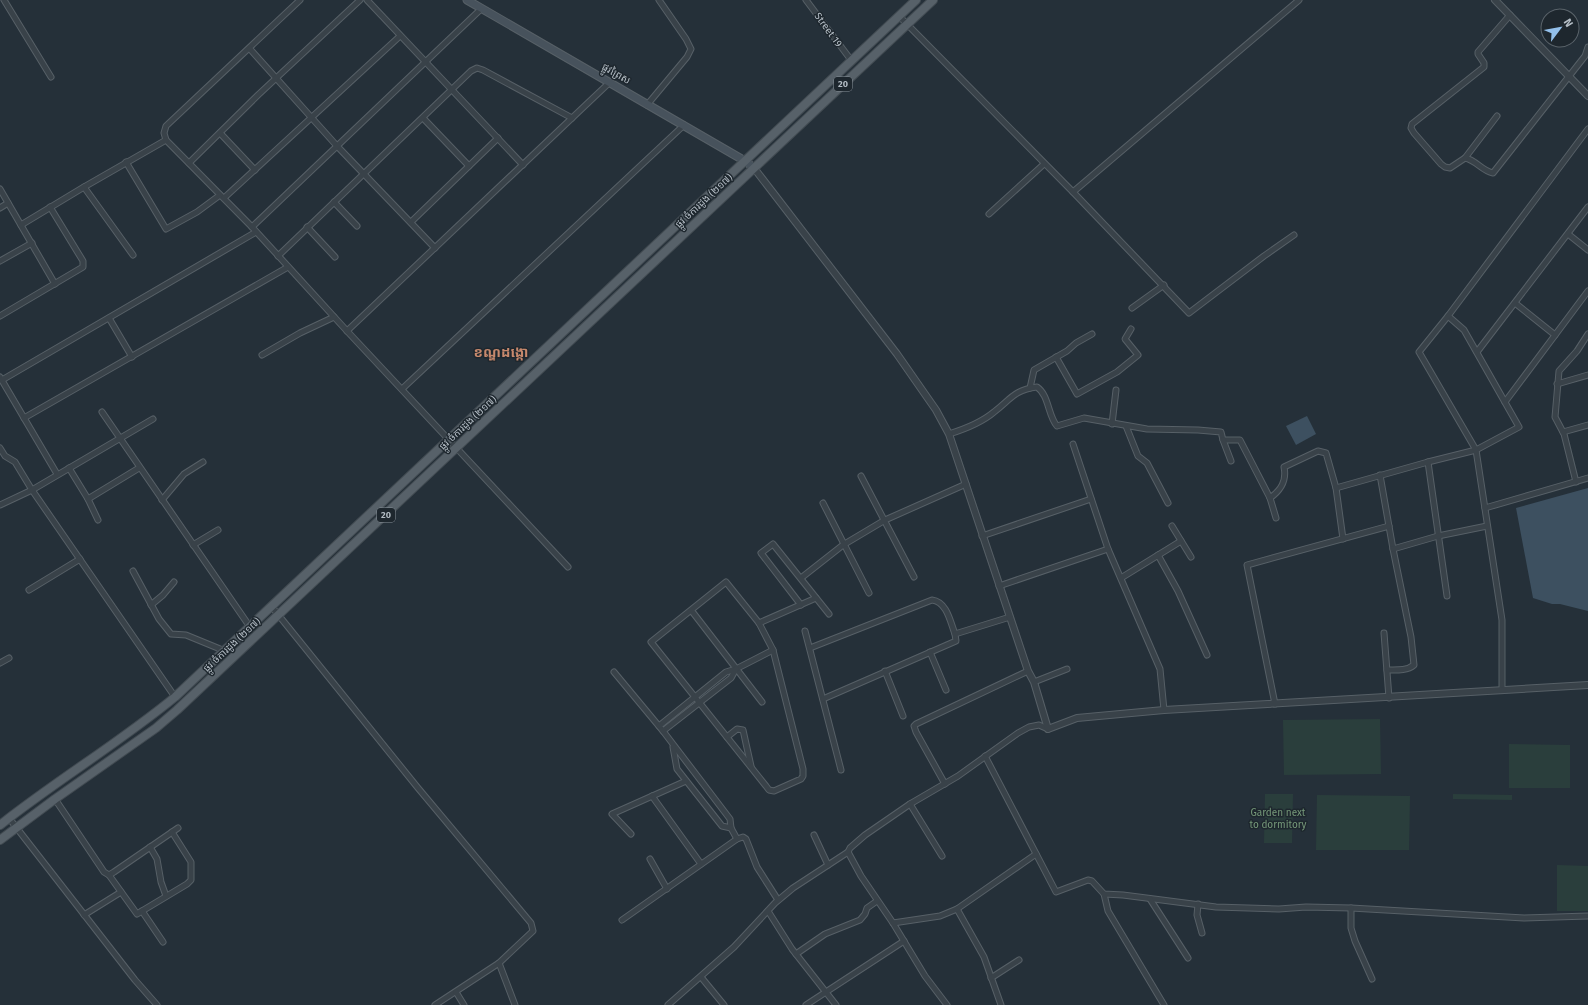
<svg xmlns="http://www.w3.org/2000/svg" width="1588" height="1005" viewBox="0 0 1588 1005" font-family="'Fira Sans','Noto Sans Khmer',sans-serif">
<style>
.green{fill:#2a3e3c}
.water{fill:#3d5060}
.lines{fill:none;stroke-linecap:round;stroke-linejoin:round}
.minor-casing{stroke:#576067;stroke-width:7}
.tertiary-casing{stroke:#576067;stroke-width:8}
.secondary-casing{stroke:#576067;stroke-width:9}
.primary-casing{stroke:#424b52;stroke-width:10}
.minor{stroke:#394249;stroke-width:5}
.tertiary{stroke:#394249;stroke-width:6}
.secondary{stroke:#47525c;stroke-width:7}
.primary{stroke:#576169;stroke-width:8}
.labels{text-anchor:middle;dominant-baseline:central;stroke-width:3;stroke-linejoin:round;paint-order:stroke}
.shield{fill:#1e272e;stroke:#879098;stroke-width:1}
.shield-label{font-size:9px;font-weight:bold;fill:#b4bdc5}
.street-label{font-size:10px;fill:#b4bdc5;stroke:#1e272e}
.park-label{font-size:10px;fill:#759879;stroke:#1e272e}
.district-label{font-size:14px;font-weight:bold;fill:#c7896d;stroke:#1e272e}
</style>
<rect width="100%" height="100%" fill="#253039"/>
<g class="green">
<path d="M1380 719 1381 774 1284 775 1283 720Z"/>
<path d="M1509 744 1570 745V788H1509Z"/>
<path d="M1265 794H1293L1292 843H1264Z"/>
<path d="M1453 794 1512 795V800L1453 799Z"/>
<path d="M1317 795 1410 796 1409 850H1316Z"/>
<path d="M1557 865 1588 866V911H1557Z"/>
</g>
<g class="water">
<path d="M1307 416 1316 434 1296 445 1286 426Z"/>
<path d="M1588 488V611L1560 604H1552L1533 598 1516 508Z"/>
</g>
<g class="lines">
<defs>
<g id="minor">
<path d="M4 0 51 77"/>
<path d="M300 0 166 126 164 133 166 140 252 227 347 331 568 567"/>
<path d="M367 0 523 165"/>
<path d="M806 0 851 60"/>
<path d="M1510 15 1478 52V54L1484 63V67L1412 124 1411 128 1414 133 1441 164 1445 167 1450 168 1465 158C1476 160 1482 171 1493 173L1585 56 1588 47"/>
<path d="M899 16 1073 192 1189 313 1264 256 1294 235"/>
<path d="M250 49 337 146 435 248"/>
<path d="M647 105 687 57 691 49 686 39 659 0"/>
<path d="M423 118 469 166"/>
<path d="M220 133 255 170"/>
<path d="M1465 158 1497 116"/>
<path d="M126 162 166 229 197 212 220 195"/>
<path d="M189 163 258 95 360 0"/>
<path d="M84 187 133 255"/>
<path d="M0 189 55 284"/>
<path d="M1073 192 1299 0"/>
<path d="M224 198 400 36"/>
<path d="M334 202 357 226"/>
<path d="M0 208 8 203"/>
<path d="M989 214 1044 164"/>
<path d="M411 222 498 138"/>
<path d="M21 225 84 187 166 140"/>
<path d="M252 227 481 9"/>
<path d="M307 227 335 257"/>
<path d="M1568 234 1588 250"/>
<path d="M278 256 471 71 477 68 483 70 572 118"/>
<path d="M0 261 32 243"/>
<path d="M1515 303 1555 335"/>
<path d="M1132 308 1164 285"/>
<path d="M0 316 83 267V261L50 207"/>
<path d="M109 318 132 357"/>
<path d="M347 331 610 82"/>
<path d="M1477 352 1588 207"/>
<path d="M262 355 300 333 334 317"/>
<path d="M1056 357 1077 394 1117 372 1138 355 1125 339 1131 329"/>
<path d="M0 377 57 474"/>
<path d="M2 380 256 232"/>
<path d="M1557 384 1588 375"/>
<path d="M1030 388 1034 370 1067 351 1076 343 1092 334"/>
<path d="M402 389 684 125"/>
<path d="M1505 402 1588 291"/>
<path d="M102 412 250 627"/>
<path d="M24 418 288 267"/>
<path d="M1112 424 1116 390"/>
<path d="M1126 426 1138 456 1147 463 1168 503"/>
<path d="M1563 432 1588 425"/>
<path d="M949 434C965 429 981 423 994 412 1011 399 1014 390 1037 387 1049 395 1048 416 1057 426L1084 418 1147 429 1198 430 1221 432 1223 440H1240L1270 498 1276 518"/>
<path d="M1223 440 1231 461"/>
<path d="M1073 444 1108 549 1160 669 1164 710"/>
<path d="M0 448 5 456 15 462 32 490 175 697"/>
<path d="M1428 462 1447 596"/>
<path d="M69 468 88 499 98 520"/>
<path d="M1380 475 1393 549 1411 637 1414 665C1407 671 1396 670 1387 670"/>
<path d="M861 476 914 577"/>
<path d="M1576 482 1564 434 1555 417 1559 371 1577 351 1588 334"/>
<path d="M1336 488 1428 462 1476 450 1519 427 1464 330 1448 316"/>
<path d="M1270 498C1281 490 1287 481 1284 467L1318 451 1326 453 1336 488 1343 539"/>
<path d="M88 499 139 468"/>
<path d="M162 500 184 474 203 462"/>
<path d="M823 503 869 593"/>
<path d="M0 505 32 490 153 419"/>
<path d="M1485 508 1588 478"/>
<path d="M1172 526 1191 557"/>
<path d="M982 536 1091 499"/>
<path d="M193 545 218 530"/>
<path d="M1393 549 1438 536 1487 526"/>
<path d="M1158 555 1178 591 1207 655"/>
<path d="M133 571 159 619 171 634 186 635 225 651"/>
<path d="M801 578 843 545 885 520 966 484"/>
<path d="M1121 578 1181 541"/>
<path d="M999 586 1108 549"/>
<path d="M29 590 80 559"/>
<path d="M151 605 163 595 174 582"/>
<path d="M801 605 761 553 773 544 829 614"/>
<path d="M272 607 418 788 531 923 533 931 499 963 435 1005"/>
<path d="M691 610 651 642 766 786 769 790 774 791 801 779 803 776V769L773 650 759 623 726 582 691 610 762 702"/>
<path d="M759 623 816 598"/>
<path d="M805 631 841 770"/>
<path d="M1384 633 1389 698"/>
<path d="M810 648 932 600C947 602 950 621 955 634"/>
<path d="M930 652 946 690"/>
<path d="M0 663 9 658"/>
<path d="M885 671 903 716"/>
<path d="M614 672 663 731 730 819 731 828 737 839"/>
<path d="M1034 682 1067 669"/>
<path d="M1502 690V620L1476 450 1419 352 1448 316 1588 129"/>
<path d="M823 699 956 641 955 634 1010 617"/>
<path d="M1275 704 1247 565 1389 526"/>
<path d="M659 726 726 672 736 669 773 650"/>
<path d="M663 731 731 678 736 669"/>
<path d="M727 737 737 729 743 730 751 766"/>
<path d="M673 747 677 769 722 826 731 828"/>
<path d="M985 756 1056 892 1088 880 1092 881 1104 894 1123 895 1216 907 1279 909 1306 907 1351 908 1524 918 1588 916"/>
<path d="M945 784 916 732 914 726 916 724 1028 671"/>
<path d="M652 796 701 864"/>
<path d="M55 799 104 872 109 875 114 872 178 828"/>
<path d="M910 804 942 856"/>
<path d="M9 818 135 980 157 1005"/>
<path d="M631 834 612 814 686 781"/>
<path d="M814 835 828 865"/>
<path d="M150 847 157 859 161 882 166 896"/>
<path d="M848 852 861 876 893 923 925 976 947 1005"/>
<path d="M650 859 667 889"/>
<path d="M109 875 137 914 187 884 191 880V862L172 832"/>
<path d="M1104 894 1108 911 1164 1005"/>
<path d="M1150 899 1188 958"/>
<path d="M1198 904 1197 915 1202 933"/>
<path d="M1351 908V928L1355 941 1372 979"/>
<path d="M957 909 984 957 1001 1005"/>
<path d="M142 911 163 942"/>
<path d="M768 911 792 949 836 1005"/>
<path d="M84 915 121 892"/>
<path d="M622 920 737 839 743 837 746 839 757 867 778 900"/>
<path d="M893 923 940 916 957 909 1036 854"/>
<path d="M796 954 825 934 860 920 865 914 867 908 877 901"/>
<path d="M499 963 515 1005"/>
<path d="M701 977 724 1005"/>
<path d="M991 978 1019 960"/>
<path d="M456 992 464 1005"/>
<path d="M668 1005 734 947 775 903 793 888 848 852 850 848 865 835 910 804 958 776 1018 733 1029 727 1039 725 1048 729"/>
<path d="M806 1005 904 941"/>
</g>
<g id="tertiary">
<path d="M1495 0 1588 96"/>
<path d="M754 168 897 354 936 410 949 434 1028 671 1034 682 1048 729 1077 718 1164 710 1588 685"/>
</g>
<path id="secondary" d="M467 0 745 161 754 168"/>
<g id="primary">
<path d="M0 825C57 780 119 743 175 697L916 0"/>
<path d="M0 840 55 799 156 728 177 710 933 0"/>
</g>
</defs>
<use href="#minor" class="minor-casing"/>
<use href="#tertiary" class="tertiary-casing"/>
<use href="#secondary" class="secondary-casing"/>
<use href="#primary" class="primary-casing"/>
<use href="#minor" class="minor"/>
<use href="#tertiary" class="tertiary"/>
<use href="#secondary" class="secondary"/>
<use href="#primary" class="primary"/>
</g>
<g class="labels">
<g class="shield">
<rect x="834" y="77" width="18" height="14" rx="3"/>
<rect x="377" y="508" width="18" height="14" rx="3"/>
</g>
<g class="shield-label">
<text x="843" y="84">20</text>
<text x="386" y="515">20</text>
</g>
<g class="street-label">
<text transform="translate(828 30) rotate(54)">Street 19</text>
<text transform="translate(616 74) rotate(30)">ផ្លូវព្រៃស</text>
<text transform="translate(704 201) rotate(-43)">ផ្លូវ ចំការដូង (២១៧)</text>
<text transform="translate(468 423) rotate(-43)">ផ្លូវ ចំការដូង (២១៧)</text>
<text transform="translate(232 645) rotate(-43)">ផ្លូវ ចំការដូង (២១៧)</text>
</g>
<g class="park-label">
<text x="1278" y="813">Garden next<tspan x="1278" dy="12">to dormitory</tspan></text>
</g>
<g class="district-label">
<text x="501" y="352">ខណ្ឌដង្កោ</text>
</g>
</g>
<g transform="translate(1560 28) rotate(58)"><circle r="19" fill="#1e272e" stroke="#5a636a"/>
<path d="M0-3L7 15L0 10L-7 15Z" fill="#93c0eb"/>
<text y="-6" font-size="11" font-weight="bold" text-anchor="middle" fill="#b4bdc5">N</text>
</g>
</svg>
